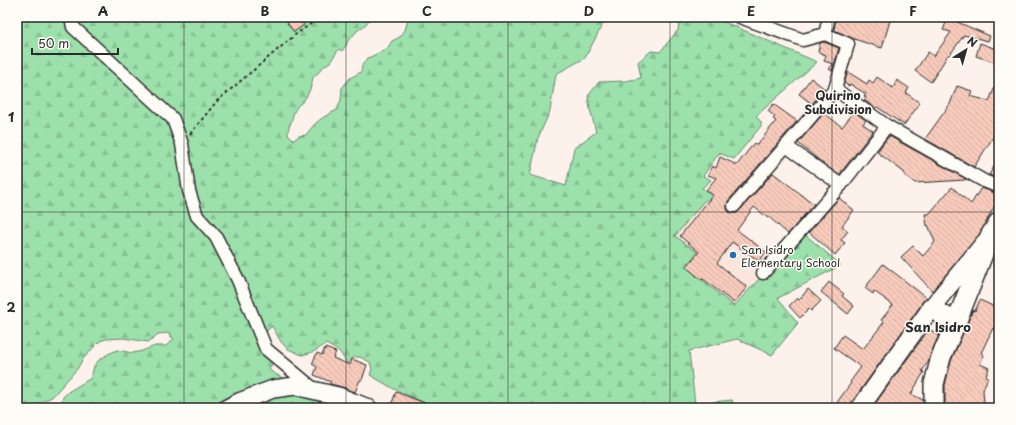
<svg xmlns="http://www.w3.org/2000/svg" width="1016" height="425" viewBox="0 0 1016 425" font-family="'Playpen Sans',sans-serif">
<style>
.built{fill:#fbe6dd}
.forest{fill:url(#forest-firs);stroke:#64866c}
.building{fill:url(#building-back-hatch);stroke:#2b2b2b}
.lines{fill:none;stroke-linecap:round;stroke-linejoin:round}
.street-casing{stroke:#2b2b2b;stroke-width:15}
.secondary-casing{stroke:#2b2b2b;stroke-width:20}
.primary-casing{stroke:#2b2b2b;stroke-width:22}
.path{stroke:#2b2b2b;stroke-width:2;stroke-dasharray:3 3;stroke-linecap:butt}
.street{stroke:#fdfcf7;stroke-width:12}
.secondary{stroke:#fdfcf7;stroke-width:17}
.primary{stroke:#fdfcf7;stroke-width:19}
.grid{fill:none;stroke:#2b2b2b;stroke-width:1;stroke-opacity:0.55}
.poi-dot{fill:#1f6fb2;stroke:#fdfcf7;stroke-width:1.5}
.labels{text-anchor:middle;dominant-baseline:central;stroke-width:3;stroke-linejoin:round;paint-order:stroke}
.poi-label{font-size:11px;fill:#2b2b2b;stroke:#fdfcf7;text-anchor:start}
.neighbourhood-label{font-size:12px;font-weight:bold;fill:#2b2b2b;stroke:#fdfcf7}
.quarter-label{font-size:13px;font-weight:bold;fill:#2b2b2b;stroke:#fdfcf7}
.neatline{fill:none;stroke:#2b2b2b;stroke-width:1.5}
.grid-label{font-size:13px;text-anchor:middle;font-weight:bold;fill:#2b2b2b}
</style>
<defs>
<pattern id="forest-firs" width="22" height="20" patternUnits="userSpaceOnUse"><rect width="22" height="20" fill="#9ce1ac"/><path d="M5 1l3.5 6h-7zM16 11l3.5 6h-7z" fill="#87c194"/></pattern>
<pattern id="building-back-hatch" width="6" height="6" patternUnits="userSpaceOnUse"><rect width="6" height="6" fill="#f8cbbc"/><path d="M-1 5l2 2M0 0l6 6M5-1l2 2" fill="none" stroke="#d5aea2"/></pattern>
</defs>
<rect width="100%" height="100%" fill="#fcf2eb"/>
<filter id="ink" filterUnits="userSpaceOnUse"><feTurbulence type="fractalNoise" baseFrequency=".025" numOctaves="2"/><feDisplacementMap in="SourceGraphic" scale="8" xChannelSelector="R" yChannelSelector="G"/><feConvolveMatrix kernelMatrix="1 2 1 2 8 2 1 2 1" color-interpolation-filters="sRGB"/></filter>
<g filter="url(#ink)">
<path class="built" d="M703 202 775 257 734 306 685 267 675 236Z"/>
<g class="forest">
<path d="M17 17H372L364 26 358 30 347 42V44L342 51 339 49 330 62 323 67 317 74 313 77C312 85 309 94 304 100 302 103 299 104 297 107 294 111 293 114 292 119 291 124 288 127 288 134L294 140 299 136 306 135C316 121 321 118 337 110L341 100 342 88 350 78 361 72 362 65 368 58 387 49 392 41 400 37 405 30 409 17H620L605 20 585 58 556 74 550 111 538 138 530 175 566 186 574 148 596 132 590 109 588 96 599 82 625 81 641 78 638 62 651 51 660 52 678 30 680 17H713L817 62 756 116 761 122V126L734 159 719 153 703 176 711 180 702 188 713 197 703 202 675 236 697 252 686 267 734 306 802 232 841 265 778 298 798 323 772 355 737 339 689 351 695 404 732 400 735 408H450L439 403 434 407 394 389 370 375 372 369 370 362 360 357H354L347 363 339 351 326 344 313 352 302 355 288 349 281 342 272 326 257 340 273 362 269 370 291 383 220 408H60L63 397 68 392 91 378 94 366 98 361 108 354 117 350 133 353 142 351 155 346H166L174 339 167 333 158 334 148 342 123 338 106 339 100 341 93 348 83 359 77 369 52 397 29 408H17V187L21 183 17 180Z"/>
<path d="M290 393 353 408H249L265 401Z"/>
</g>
<g class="building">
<path d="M296 17H298L304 25 294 32 287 23Z"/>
<path d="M836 17H891L882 48 854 39 834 30Z"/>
<path d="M948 18 990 36 988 41 964 35 949 56 948 55 931 82 915 71 928 52 934 56 951 32 943 30Z"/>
<path d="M824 42 839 48 832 71 829 69 833 64 824 61 826 55 818 52 820 43Z"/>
<path d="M980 43 999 50V64L976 56Z"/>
<path d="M848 72 867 84 869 80 873 83 877 77 893 88 897 80 909 88 906 93 920 103 904 125 877 107 875 108 864 100 866 97 864 96 866 94 850 84 849 86 844 83Z"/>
<path d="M999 77V128L974 167 925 139 950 104 957 86 972 91 970 96 989 101Z"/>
<path d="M811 78 825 89 812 104 799 94Z"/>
<path d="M773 104 797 121 728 201 727 205V209L729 212 733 213H737L739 211 773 173 814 204 788 234 769 217 768 218 754 207 737 230 766 252 759 261 732 242 717 263 747 287 734 303 703 279 702 280 686 267 699 252 680 236 713 195 706 190 716 178 708 175 712 166 716 168 720 157 737 165 754 143 757 145 776 121 773 119 775 117 768 111Z"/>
<path d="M854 112 866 120 863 124 873 131 839 175 821 162 798 143 824 113 842 127Z"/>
<path d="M889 136 966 179 965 180 915 183 904 175 905 173 877 152Z"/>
<path d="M999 158V179L989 175Z"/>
<path d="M952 187 971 204 981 188 999 194V199L987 219H988L979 235 932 291 901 257 913 246 923 256 935 242 928 225 927 226 925 214H929Z"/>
<path d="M839 198 854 210 842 226 848 231 841 240 845 243 835 255 809 232Z"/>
<path d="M883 264 927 298 922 302 921 305 852 402 850 408H833L851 383 850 382 861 367 834 348 843 335 863 349 884 322 881 320 893 305 874 291 873 294 865 288Z"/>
<path d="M829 282 844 294 842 296 854 306 848 314 821 292Z"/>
<path d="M808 289 821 301 811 311 809 309 800 318 789 306 797 298 799 300Z"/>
<path d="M980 300 999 309V332L993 328 981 353 984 355 980 364 989 368 986 376 988 377 983 390 984 403H980L982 408H945V385L951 361 973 310 975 311Z"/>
<path d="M929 329 939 335 931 353 928 362 922 371 924 372 911 394 923 400V408H872Z"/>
<path d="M325 348 336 352 333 358 350 365 352 359 367 365 362 380H360L355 392 342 387 330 384 331 382 314 375 317 367 312 364 317 353 322 355Z"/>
<path d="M396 392 435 407V408H390Z"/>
</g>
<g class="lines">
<defs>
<g id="street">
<path d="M71 17 73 27 173 119 182 144 189 191 197 216 216 237 238 280 266 349 314 389"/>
<path d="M740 17 803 40 825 34 829 17"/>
<path d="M835 89 887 126 984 181 999 187"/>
<path d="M786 146 841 185"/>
<path d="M734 206 835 89 848 44 825 34"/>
<path d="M763 273 841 185 887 126"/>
</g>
<g id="secondary">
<path d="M227 408 239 402 273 389 295 386 338 396 368 408"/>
<path d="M860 408 931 308 985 242"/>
</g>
<g id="primary">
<path d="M931 308 956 323"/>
<path d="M934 408V384L941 357 956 323 990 236 999 222"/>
</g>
</defs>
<use href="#street" class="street-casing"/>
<use href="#secondary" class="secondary-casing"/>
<use href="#primary" class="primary-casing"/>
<path class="path" d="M190 134 217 101 295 35 320 17"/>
<use href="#street" class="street"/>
<use href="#secondary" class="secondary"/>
<use href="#primary" class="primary"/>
</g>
</g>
<path class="grid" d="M184 17V408M346 17V408M508 17V408M670 17V408M832 17V408M17 212H999"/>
<circle class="poi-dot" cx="733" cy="255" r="4"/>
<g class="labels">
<g class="poi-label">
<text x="741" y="249">San Isidro<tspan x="741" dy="13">Elementary School</tspan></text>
</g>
<g class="neighbourhood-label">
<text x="838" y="95">Quirino<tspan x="838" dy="14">Subdivision</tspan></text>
</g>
<g class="quarter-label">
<text x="938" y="326">San Isidro</text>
</g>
</g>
<rect width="1016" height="425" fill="none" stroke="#fdfcf7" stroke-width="44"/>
<g transform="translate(966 50) rotate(37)" stroke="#fdfcf7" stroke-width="3" paint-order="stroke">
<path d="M0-3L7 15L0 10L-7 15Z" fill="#2b2b2b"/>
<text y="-6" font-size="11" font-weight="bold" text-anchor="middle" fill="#2b2b2b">N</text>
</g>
<path d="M32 48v6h86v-6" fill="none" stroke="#2b2b2b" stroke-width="2"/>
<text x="38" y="48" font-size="12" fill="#2b2b2b" stroke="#fdfcf7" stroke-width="3" paint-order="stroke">50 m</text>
<rect x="22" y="22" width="972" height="381" class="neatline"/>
<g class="grid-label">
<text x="103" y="16">A</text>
<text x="265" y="16">B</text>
<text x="427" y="16">C</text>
<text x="589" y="16">D</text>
<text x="751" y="16">E</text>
<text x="913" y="16">F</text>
<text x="11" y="122">1</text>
<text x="11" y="312">2</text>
</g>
</svg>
